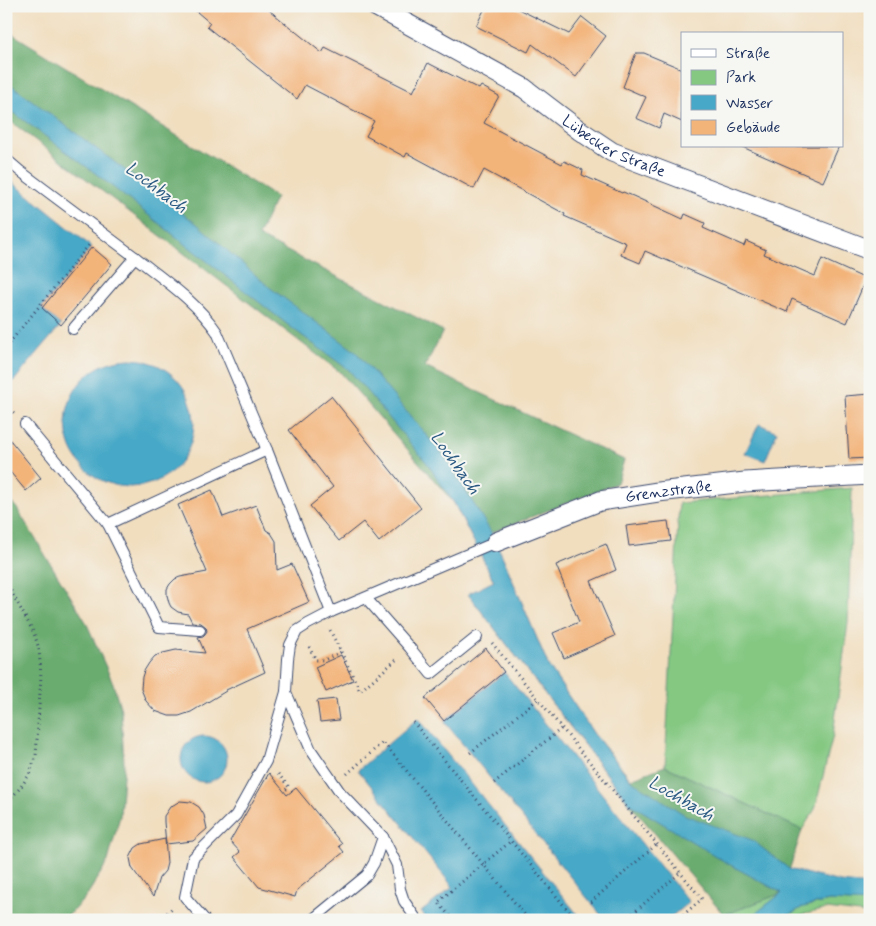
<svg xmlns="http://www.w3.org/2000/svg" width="876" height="926" viewBox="0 0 876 926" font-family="Mynerve,sans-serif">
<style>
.green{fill:#84c882;stroke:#507c70}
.forest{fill:#6bac70;stroke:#436e67}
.water{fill:#47a9c7;stroke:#316c92}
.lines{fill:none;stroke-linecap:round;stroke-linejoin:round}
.stream{stroke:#47a9c7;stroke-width:8}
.building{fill:#f3b47a}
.lane-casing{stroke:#3b496d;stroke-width:12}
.street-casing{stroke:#3b496d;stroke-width:21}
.path{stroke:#3b496d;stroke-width:3;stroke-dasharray:1 4;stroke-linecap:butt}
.lane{stroke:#fff;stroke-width:10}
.street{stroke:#fff;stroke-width:19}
.labels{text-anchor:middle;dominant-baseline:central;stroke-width:4;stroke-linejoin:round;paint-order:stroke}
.street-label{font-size:16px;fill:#1b2f5e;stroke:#f6f6f2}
.water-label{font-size:18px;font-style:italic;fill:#2a5a83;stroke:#f6f6f2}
</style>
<rect width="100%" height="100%" fill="#f6f6f2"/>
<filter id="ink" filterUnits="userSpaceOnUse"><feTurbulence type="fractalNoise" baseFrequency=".02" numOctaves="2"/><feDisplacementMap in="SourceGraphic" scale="10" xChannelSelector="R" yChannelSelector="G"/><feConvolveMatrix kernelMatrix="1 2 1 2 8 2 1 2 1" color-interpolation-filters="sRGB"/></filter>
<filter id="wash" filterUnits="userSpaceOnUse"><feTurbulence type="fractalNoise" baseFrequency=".0096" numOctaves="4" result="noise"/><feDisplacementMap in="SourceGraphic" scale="20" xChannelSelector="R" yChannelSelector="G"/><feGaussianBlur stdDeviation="1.12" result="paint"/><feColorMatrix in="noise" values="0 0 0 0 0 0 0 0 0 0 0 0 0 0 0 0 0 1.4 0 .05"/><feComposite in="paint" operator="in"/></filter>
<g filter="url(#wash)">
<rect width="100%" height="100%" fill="#f1debf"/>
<g class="green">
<path d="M852 488 848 623 833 735 815 809 802 830 665 766 679 503Z"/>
<path d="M782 893 747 920H719L724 915Z"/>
<path d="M829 901 868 902 870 903V916L860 913 827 909 805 914 793 920H780L803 907Z"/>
</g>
<g class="forest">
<path d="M6 30 276 197 258 236 443 331 425 367 624 460 617 483 473 540 454 503 341 373 6 118Z"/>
<path d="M6 497 16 507 86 622 113 683 121 710 124 763 120 816 108 861 86 897 64 920H6Z"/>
<path d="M501 553 549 667 594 734 631 779 665 766 802 830 782 893 724 915 629 803 468 594 494 582 484 560Z"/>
</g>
<g class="water">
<path d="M6 81 197 224 269 287 356 352 444 456 491 532 501 553 549 667 594 734 631 780 685 815 752 840 789 869 840 882 870 885V903L829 901 803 907 780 920H747L782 893 727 863 629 803 468 594 494 581 454 503 427 463 349 370 292 328 95 173 6 107Z"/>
<path d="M6 177 92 247 42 308 61 325 8 388 6 386Z"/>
<circle cx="130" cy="423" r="64"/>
<path d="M759 424 777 432 765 461 745 453Z"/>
<path d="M504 672 689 902 667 920H605L444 721Z"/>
<path d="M418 718 582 920H428L421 912 453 887 358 770Z"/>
<circle cx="204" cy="759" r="23"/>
</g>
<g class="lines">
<path class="stream" d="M730 918 744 920"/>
</g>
<g id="blocks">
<g class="building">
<path d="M190 6H264L322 53 325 48 413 92 428 63 479 89 481 86 499 96 484 123 562 164 564 161 583 170 582 175 622 193 623 192 633 196 683 219 685 214 705 223 703 228 744 246 746 241 766 250 764 254 815 276 822 259 866 279 847 323 792 299 787 312 645 251 640 263 621 255 626 243 564 216 565 214 484 170 474 189 407 153 405 157 366 136 374 121 305 85 297 99 207 27 210 23Z"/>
<path d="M486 6H512L569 34 582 17 606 36 576 77 532 44 528 52 476 26Z"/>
<path d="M636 53H644L682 69V122L664 114 659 128 636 118 646 97 623 87Z"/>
<path d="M740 146H839L823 182Z"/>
<path d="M92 247 112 264 61 325 42 308Z"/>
<path d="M870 394V458L849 459 845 396Z"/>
<path d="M331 396 421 508 379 542 363 522 339 541 310 506 333 487 289 430Z"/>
<path d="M6 435 41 478 26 491 6 467Z"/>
<path d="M212 490 223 517 256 505 266 530 271 533 276 541 277 570 292 564 309 602 247 629 265 672 226 690V691L191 712 179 716H169L155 711 146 701 141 689 142 677 144 671 149 663 155 656 163 653 176 650 205 653 198 637 203 636 205 634 207 631 206 627 201 623 192 622 188 614 178 612 171 607 169 603 167 595V589L170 584 175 579 180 577 207 572 178 505Z"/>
<path d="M668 521 671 541 629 546 626 526Z"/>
<path d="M606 544 616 570 591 581 615 636 564 658 553 633 579 622 556 565Z"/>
<path d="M486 648 504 672 444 721 425 698Z"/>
<path d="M341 655 353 680 326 692 315 667Z"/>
<path d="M336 699 339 720 320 722 317 701Z"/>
<path d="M269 773 287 795 296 788 342 844 339 846 344 852 297 890 295 897 259 887 234 857 240 852 230 841Z"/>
<path d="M180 801 191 802 199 807 204 815 207 829 193 841 166 844 164 822V816L170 807Z"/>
<path d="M165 839 167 863 165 871 159 878 153 897 132 868 130 858 135 848 141 844Z"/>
</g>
</g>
</g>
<g filter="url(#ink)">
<use href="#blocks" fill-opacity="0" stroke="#3b496d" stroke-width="1"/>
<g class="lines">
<defs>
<g id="lane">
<path d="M6 159 20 171 135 257"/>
<path d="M73 329 135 257C164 280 196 301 217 332L267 450"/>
<path d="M25 424 108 524"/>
<path d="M366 598 410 648 431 674 477 637"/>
<path d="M200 630 159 627 108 524 267 450 331 612 496 542"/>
<path d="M286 692 311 750 340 792 383 837 374 863 367 875 312 920"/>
<path d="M383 837 397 865 400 889 404 901 417 920"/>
<path d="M205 920 185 897 193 858 236 815 266 761 286 692 288 659 290 645 297 631 308 624 331 612"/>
</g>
<g id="street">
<path id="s1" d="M375 6 524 88 579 130 612 152 870 250"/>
<path id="s2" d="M496 542 600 501 658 492 745 482 870 475"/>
</g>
</defs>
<use href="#lane" class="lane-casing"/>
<use href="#street" class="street-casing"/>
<g class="path">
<path d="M6 347 89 245"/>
<path d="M6 405 14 413"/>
<path d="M6 582 34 633 39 649 41 676 36 756 29 775 20 788 6 804"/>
<path d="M492 643 702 899 677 920"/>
<path d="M309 647 316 660H324L341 652 330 630"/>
<path d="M341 652 360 691 397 659"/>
<path d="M413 722 576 920"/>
<path d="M470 753 538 699"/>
<path d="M278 774 289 787 284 791"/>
<path d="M347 774 383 742 529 920"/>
<path d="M494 783 562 728"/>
<path d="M591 902 657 844"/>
<path d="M160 920 172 908"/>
<path d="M453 920 438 902 511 841"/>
<path d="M625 920 681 872"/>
<path d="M808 920 836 916 856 920"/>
</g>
<use href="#lane" class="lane"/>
<use href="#street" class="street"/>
</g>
</g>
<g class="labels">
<g class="street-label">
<text stroke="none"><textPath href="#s1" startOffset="278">Lübecker Straße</textPath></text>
<text stroke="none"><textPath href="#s2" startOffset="181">Grenzstraße</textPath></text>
</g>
<g class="water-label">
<text transform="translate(156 188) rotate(37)">Lochbach</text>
<text transform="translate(455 463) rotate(55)">Lochbach</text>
<text transform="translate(681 799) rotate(30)">Lochbach</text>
</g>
</g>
<rect width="876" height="926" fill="none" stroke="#f6f6f2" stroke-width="25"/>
<rect x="681" y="32" width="162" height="115" fill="#f6f6f2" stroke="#9ea6b7"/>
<rect x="691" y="49" width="25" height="8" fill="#ffffff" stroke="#9ea6b7"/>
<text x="726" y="58" font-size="15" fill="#1b2f5e">Straße</text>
<rect x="691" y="70" width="25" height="15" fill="#84c882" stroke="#9ea6b7"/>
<text x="726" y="82" font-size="15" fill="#1b2f5e">Park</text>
<rect x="691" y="95" width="25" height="15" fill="#47a9c7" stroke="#9ea6b7"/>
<text x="726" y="108" font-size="15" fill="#1b2f5e">Wasser</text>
<rect x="691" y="120" width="25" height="15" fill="#f3b47a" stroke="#9ea6b7"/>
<text x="726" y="132" font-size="15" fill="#1b2f5e">Gebäude</text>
</svg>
